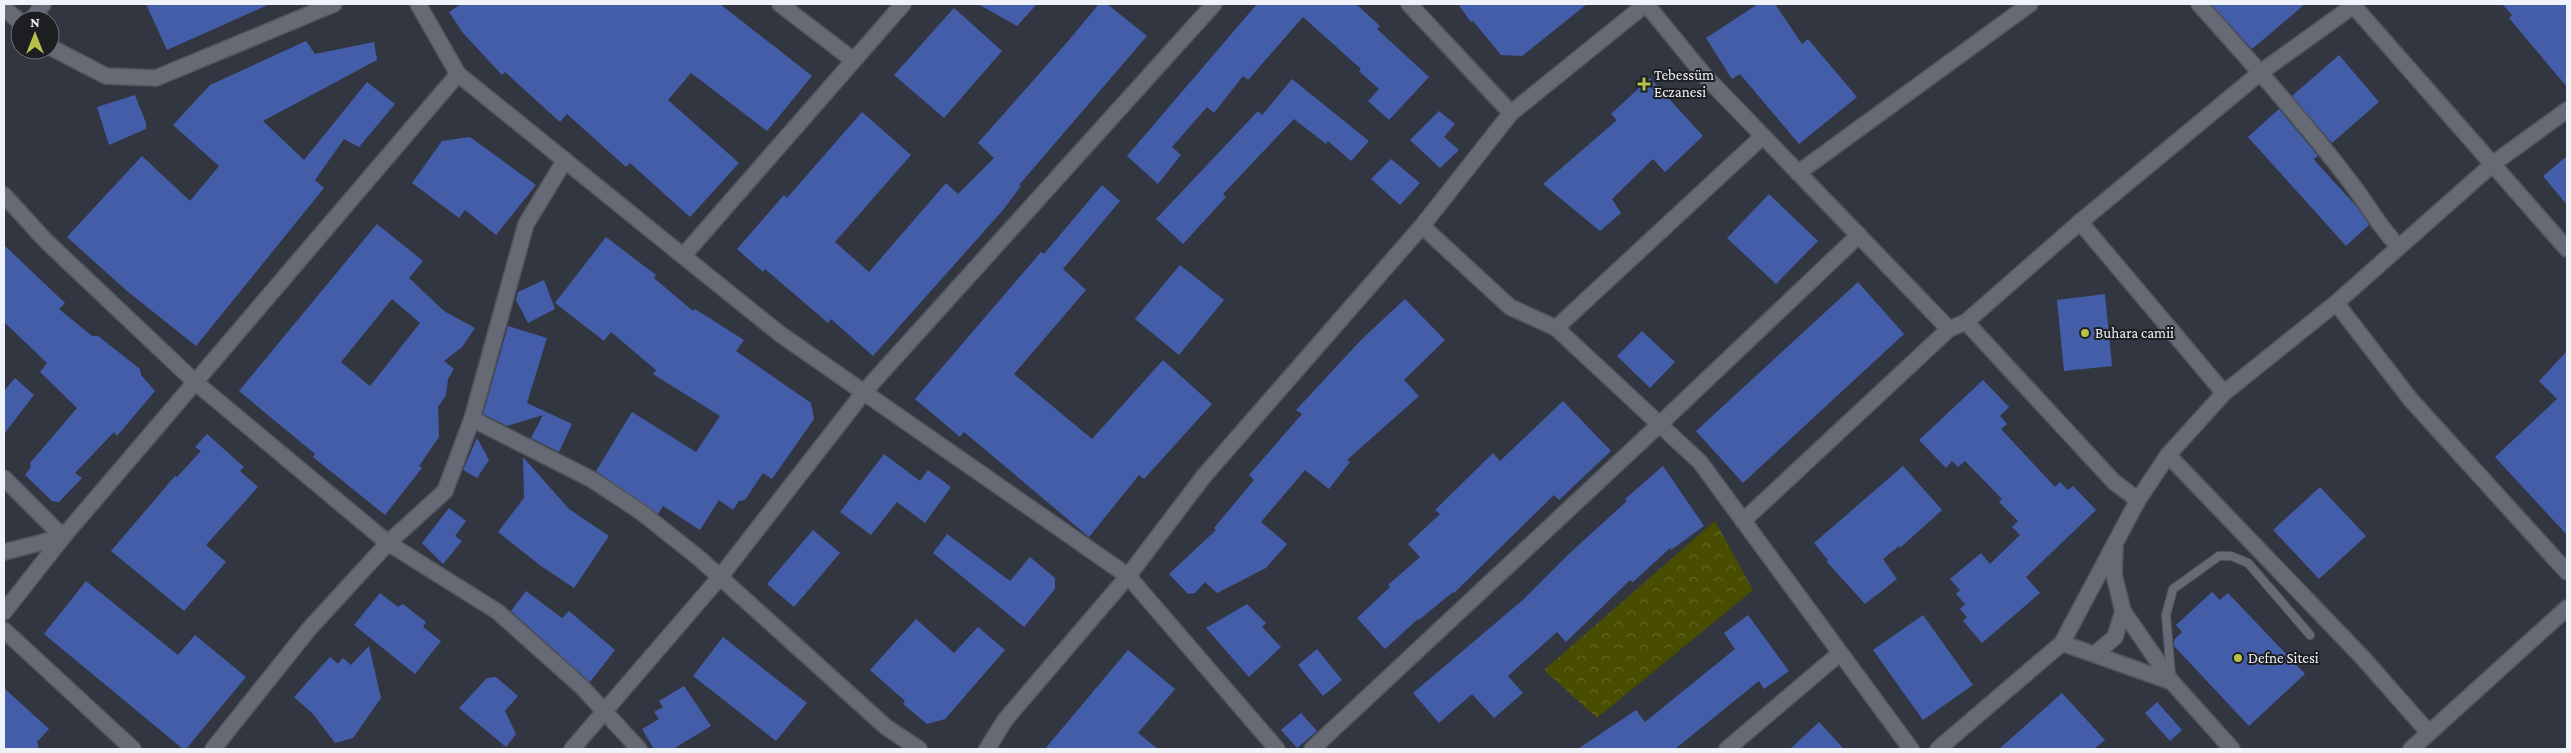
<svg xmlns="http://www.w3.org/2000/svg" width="2571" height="753" viewBox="0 0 2571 753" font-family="'Crimson Pro',serif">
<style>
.park{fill:url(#park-crowns)}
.building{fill:#445da9;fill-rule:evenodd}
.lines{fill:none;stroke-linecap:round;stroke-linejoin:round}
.lane-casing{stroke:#52555d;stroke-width:10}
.street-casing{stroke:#52555d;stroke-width:18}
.secondary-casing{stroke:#52555d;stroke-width:18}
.lane{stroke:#656a74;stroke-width:8}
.street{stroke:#656a74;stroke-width:15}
.secondary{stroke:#656a74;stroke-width:15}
.poi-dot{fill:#b7c148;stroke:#1c1e22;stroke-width:2}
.labels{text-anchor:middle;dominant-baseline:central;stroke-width:4;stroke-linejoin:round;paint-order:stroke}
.poi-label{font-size:15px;fill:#f0f2f9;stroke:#1c1e22;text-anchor:start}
</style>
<defs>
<pattern id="park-crowns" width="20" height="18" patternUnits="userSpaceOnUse" patternTransform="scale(1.25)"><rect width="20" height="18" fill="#484d00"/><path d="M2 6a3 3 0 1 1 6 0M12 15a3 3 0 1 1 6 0" fill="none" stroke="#636726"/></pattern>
</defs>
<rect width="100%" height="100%" fill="#323640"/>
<path class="park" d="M1715 521 1753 590 1597 718 1544 670Z"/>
<g class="building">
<path d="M146 4H270L167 50Z"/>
<path d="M461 4H720L812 76 767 131 691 73 668 100 739 163 690 217 630 163 626 167 567 114 560 122 505 72 502 75 463 33 449 12Z"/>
<path d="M978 4H1037L1017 26Z"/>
<path d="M1099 4H1107L1147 36 1019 185 1021 186 1003 210 873 356 831 319 828 323 765 269 763 272 737 249 784 195 787 198 862 112 911 155 835 242 869 272 946 183 958 194 994 158 978 143 1069 40Z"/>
<path d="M1257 4H1356L1380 26 1377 29 1429 77 1389 120 1368 101 1379 89 1359 71 1361 69 1303 17 1248 80 1243 76 1214 113 1207 107 1172 147 1181 155 1158 184 1127 156Z"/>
<path d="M1458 4H1587L1522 56 1501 55 1473 21 1471 22Z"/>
<path d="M1758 4H1775L1802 44 1808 39 1857 97 1799 144 1740 74 1732 79 1706 38Z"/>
<path d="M2211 4H2305L2252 49Z"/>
<path d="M2502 4H2567V87L2509 18 2512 15Z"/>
<path d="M954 8 1002 51 944 118 894 75Z"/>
<path d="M306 41 315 54 374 42 377 60 263 121 304 160 367 82 395 104 359 147 344 139 315 180 324 188 196 346 127 291 67 237 142 156 190 201 219 166 173 125 210 85Z"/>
<path d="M2339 55 2379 102 2332 143 2292 96Z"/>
<path d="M1650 78 1703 136 1665 172 1653 159 1612 199 1621 213 1600 231 1543 184 1617 120 1611 114Z"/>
<path d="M1292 79 1369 141 1351 161 1328 141 1326 144 1294 119 1223 194 1226 197 1183 244 1156 219 1258 111 1262 115Z"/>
<path d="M135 95 146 123V129L109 145 97 107Z"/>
<path d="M2279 109 2318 156 2314 159 2316 162 2357 207 2369 225 2346 246 2248 137Z"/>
<path d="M1439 111 1455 124 1444 137 1459 150 1440 168 1410 140Z"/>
<path d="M470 137 536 185 496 235 465 210 459 218 412 183 442 141Z"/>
<path d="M2567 156V205L2543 176Z"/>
<path d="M1391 159 1420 183 1400 205 1371 179Z"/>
<path d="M1102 185 1120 201 1063 269 1086 290 1014 374 1092 439 1163 360 1212 404 1144 479 1139 475 1089 537 964 432 960 437 915 399 1041 252 1044 254Z"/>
<path d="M1769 194 1818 241 1776 284 1727 238Z"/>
<path d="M377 224 423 261 409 278 444 311 475 328 462 347 444 361 454 369 448 379 446 395 438 407 439 437 419 466 422 468 385 515 313 457 315 454 239 391ZM392 299 420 323 370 386 341 362Z"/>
<path d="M606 237 656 275 654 278 693 311 695 309 744 340 736 351 811 403 814 419 772 479 763 473 745 500 739 501 733 510 719 500 700 530 663 506 658 514 596 471 632 412 696 452 720 416 653 374 656 370 611 332 604 341 555 303Z"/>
<path d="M4 245 65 303 59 309 92 336H98L140 369 141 375 155 391 117 436 114 432 75 473 82 478 59 502 52 501 25 475 31 467 30 463 77 408 40 372 47 363 4 322Z"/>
<path d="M1180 265 1224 300 1179 355 1135 319Z"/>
<path d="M544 280 555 309 528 323 516 300 518 292Z"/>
<path d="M1858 282 1904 334 1743 483 1696 431Z"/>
<path d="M2105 294 2112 366 2064 371 2057 300Z"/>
<path d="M1405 299 1445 340 1404 380 1419 396 1347 460 1350 462 1329 489 1305 470 1261 522 1287 544 1266 568 1217 593 1205 582 1195 593 1188 594 1169 574 1216 530 1214 528 1254 480 1249 475 1302 414 1296 410 1362 339Z"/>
<path d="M508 326 547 338 527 403 572 424 559 452 531 438 543 415 507 426 483 414Z"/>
<path d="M1642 331 1675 362 1650 388 1617 356Z"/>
<path d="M2567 351V535L2495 457 2557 399 2539 381Z"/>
<path d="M15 378 34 395 4 434V391Z"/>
<path d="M1983 380 2009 407 2000 416 2007 424 2001 429 2055 487 2060 482 2068 490 2073 486 2096 510 2026 577 2040 593 1982 643 1963 621 1967 617 1960 609 1965 604 1956 594 1960 590 1950 579 1981 553 1990 564 2020 535 2012 527 2018 521 1999 502 2002 499 1965 461 1958 467 1952 461 1946 468 1919 440Z"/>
<path d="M1563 401 1611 451 1559 500 1554 495 1454 593 1453 592 1419 620 1418 619 1385 649 1357 618 1390 587 1388 585 1420 557 1408 544 1440 514 1435 510 1493 453 1500 461Z"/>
<path d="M207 434 244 467 240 471 258 487 206 545 226 562 184 611 111 551 175 476 177 477 201 451 195 447Z"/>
<path d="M477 438 489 460 477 478 463 470Z"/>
<path d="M884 454 920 481 928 470 951 487 925 523 897 502 871 535 840 512Z"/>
<path d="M523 457 569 509 609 536 574 588 541 566 498 532 524 498Z"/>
<path d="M1663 466 1704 526 1671 550 1670 548 1633 582 1630 580 1566 642 1557 632 1508 676 1523 693 1494 718 1472 694 1439 723 1413 693 1524 599 1572 551 1627 501 1625 499Z"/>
<path d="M1903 466 1942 510 1900 548 1899 546 1883 559 1897 579 1865 604 1826 561 1828 560 1814 543Z"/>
<path d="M2320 487 2366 536 2319 579 2273 530Z"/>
<path d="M449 508 466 521 455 536 462 541 443 564 422 543Z"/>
<path d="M813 530 840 553 794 607 767 584Z"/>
<path d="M947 534 1010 581 1030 557 1055 578V589L1024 627 933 553Z"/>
<path d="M86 581 178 655 195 635 246 677 186 749H183L44 634Z"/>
<path d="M526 591 562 618 569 611 615 650 590 682 511 611Z"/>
<path d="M2212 592 2220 600 2228 593 2305 674 2249 726 2174 646V640L2182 632 2176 625Z"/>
<path d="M380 593 398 607 403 604 426 622 423 627 441 641 415 674 354 625Z"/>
<path d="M1247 604 1266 623 1262 627 1281 647 1249 677 1206 628Z"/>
<path d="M1748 615 1789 671 1764 689 1759 681 1675 749H1578L1636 710 1645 722 1735 649 1724 633Z"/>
<path d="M1923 615 1973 685 1923 720 1873 650Z"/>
<path d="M916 619 954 653 978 627 1005 650 945 719 927 724 903 704 905 701 870 670Z"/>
<path d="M723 637 807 703 776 741 693 676Z"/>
<path d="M369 646 381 698 353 738 335 743 313 714 294 697 330 657 338 664 343 658 351 665Z"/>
<path d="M1317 649 1342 680 1323 696 1298 665Z"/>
<path d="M1128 650 1175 689 1138 733 1158 749H1045Z"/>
<path d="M496 677 518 696 505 711 516 734 506 747 459 708 487 678Z"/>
<path d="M684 686 711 726 673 749H654L642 729 659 719 654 712 663 707 659 701Z"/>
<path d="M4 688 49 729 37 742 39 749H4Z"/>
<path d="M2062 693 2105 740 2094 749H1999Z"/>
<path d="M2157 702 2182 730 2170 741 2145 713Z"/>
<path d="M1301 713 1317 731 1297 748 1281 730Z"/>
<path d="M1819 722 1844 749H1790Z"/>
</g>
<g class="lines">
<defs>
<path id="lane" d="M2171 675 2166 615 2173 589 2219 556H2231L2248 563 2310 635"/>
<g id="street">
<path d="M780 4 853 60"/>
<path d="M1409 4 1511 113"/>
<path d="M1646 4 1705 76 1949 329"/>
<path d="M2199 4C2251 62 2304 121 2351 183 2368 205 2380 228 2399 247"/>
<path d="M4 8 20 22"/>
<path d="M32 20 43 4"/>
<path d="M50 47 106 76 156 78 334 4"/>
<path d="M1798 173 2030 4"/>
<path d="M4 195 46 241 195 382 388 543 498 612 582 687 639 749"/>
<path d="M2080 222 2224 393"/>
<path d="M1422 226 1510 307 1556 328 1700 462 1911 749"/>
<path d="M683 256 903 4"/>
<path d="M2336 303 2411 400 2567 572"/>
<path d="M1966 322 2114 482 2138 500"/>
<path d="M1556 328 1763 136"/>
<path d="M472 419 591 479 641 512 700 559 886 727 919 749"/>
<path d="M2168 455 2363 658 2429 733 2567 608"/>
<path d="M4 478 63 537 4 612"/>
<path d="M1743 521 1949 329 1966 322 2080 222 2261 72 2353 6"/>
<path d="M2115 547 2114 575 2123 611 2172 682"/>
<path d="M4 630 133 749"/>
<path d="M2062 643 2172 682 2232 749"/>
<path d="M2095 654 2115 637 2123 611"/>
<path d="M213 749 309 629 388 543 445 491 472 419 526 224 565 160"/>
<path d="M572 749 720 577 864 392 1214 4"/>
<path d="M1312 749 1661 423 1859 235"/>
<path d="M1727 749 1839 654"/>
<path d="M1938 749 2062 643 2138 500 2168 455 2224 393 2336 303 2494 163 2567 110"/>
<path d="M2411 749 2429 733"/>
</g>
<g id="secondary">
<path d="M418 4 458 74 683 256 780 334 1128 576 1277 749"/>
<path d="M2352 4 2567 249"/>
<path d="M4 552 63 537 458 74"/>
<path d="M987 749 1005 720 1128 576 1204 476 1422 226 1511 113 1646 4"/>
</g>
</defs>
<use href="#lane" class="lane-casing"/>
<use href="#street" class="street-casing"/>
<use href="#secondary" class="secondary-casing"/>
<use href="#lane" class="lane"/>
<use href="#street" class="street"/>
<use href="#secondary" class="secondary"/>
</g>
<g class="poi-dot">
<path d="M1641.5 76.5h5v5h5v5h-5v5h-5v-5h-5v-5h5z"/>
<circle cx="2085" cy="333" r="5"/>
<circle cx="2238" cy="658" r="5"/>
</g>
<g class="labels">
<g class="poi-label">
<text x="1654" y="75">Tebessüm<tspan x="1654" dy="17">Eczanesi</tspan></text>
<text x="2095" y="333">Buhara camii</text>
<text x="2248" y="658">Defne Sitesi</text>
</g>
</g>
<rect width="2571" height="753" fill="none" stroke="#f0f2f9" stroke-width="10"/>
<g transform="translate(35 35)"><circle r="24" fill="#1c1e22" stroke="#717378"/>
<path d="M0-4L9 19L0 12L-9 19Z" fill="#b7c148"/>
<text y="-8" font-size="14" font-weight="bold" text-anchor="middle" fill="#f0f2f9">N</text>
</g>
</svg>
